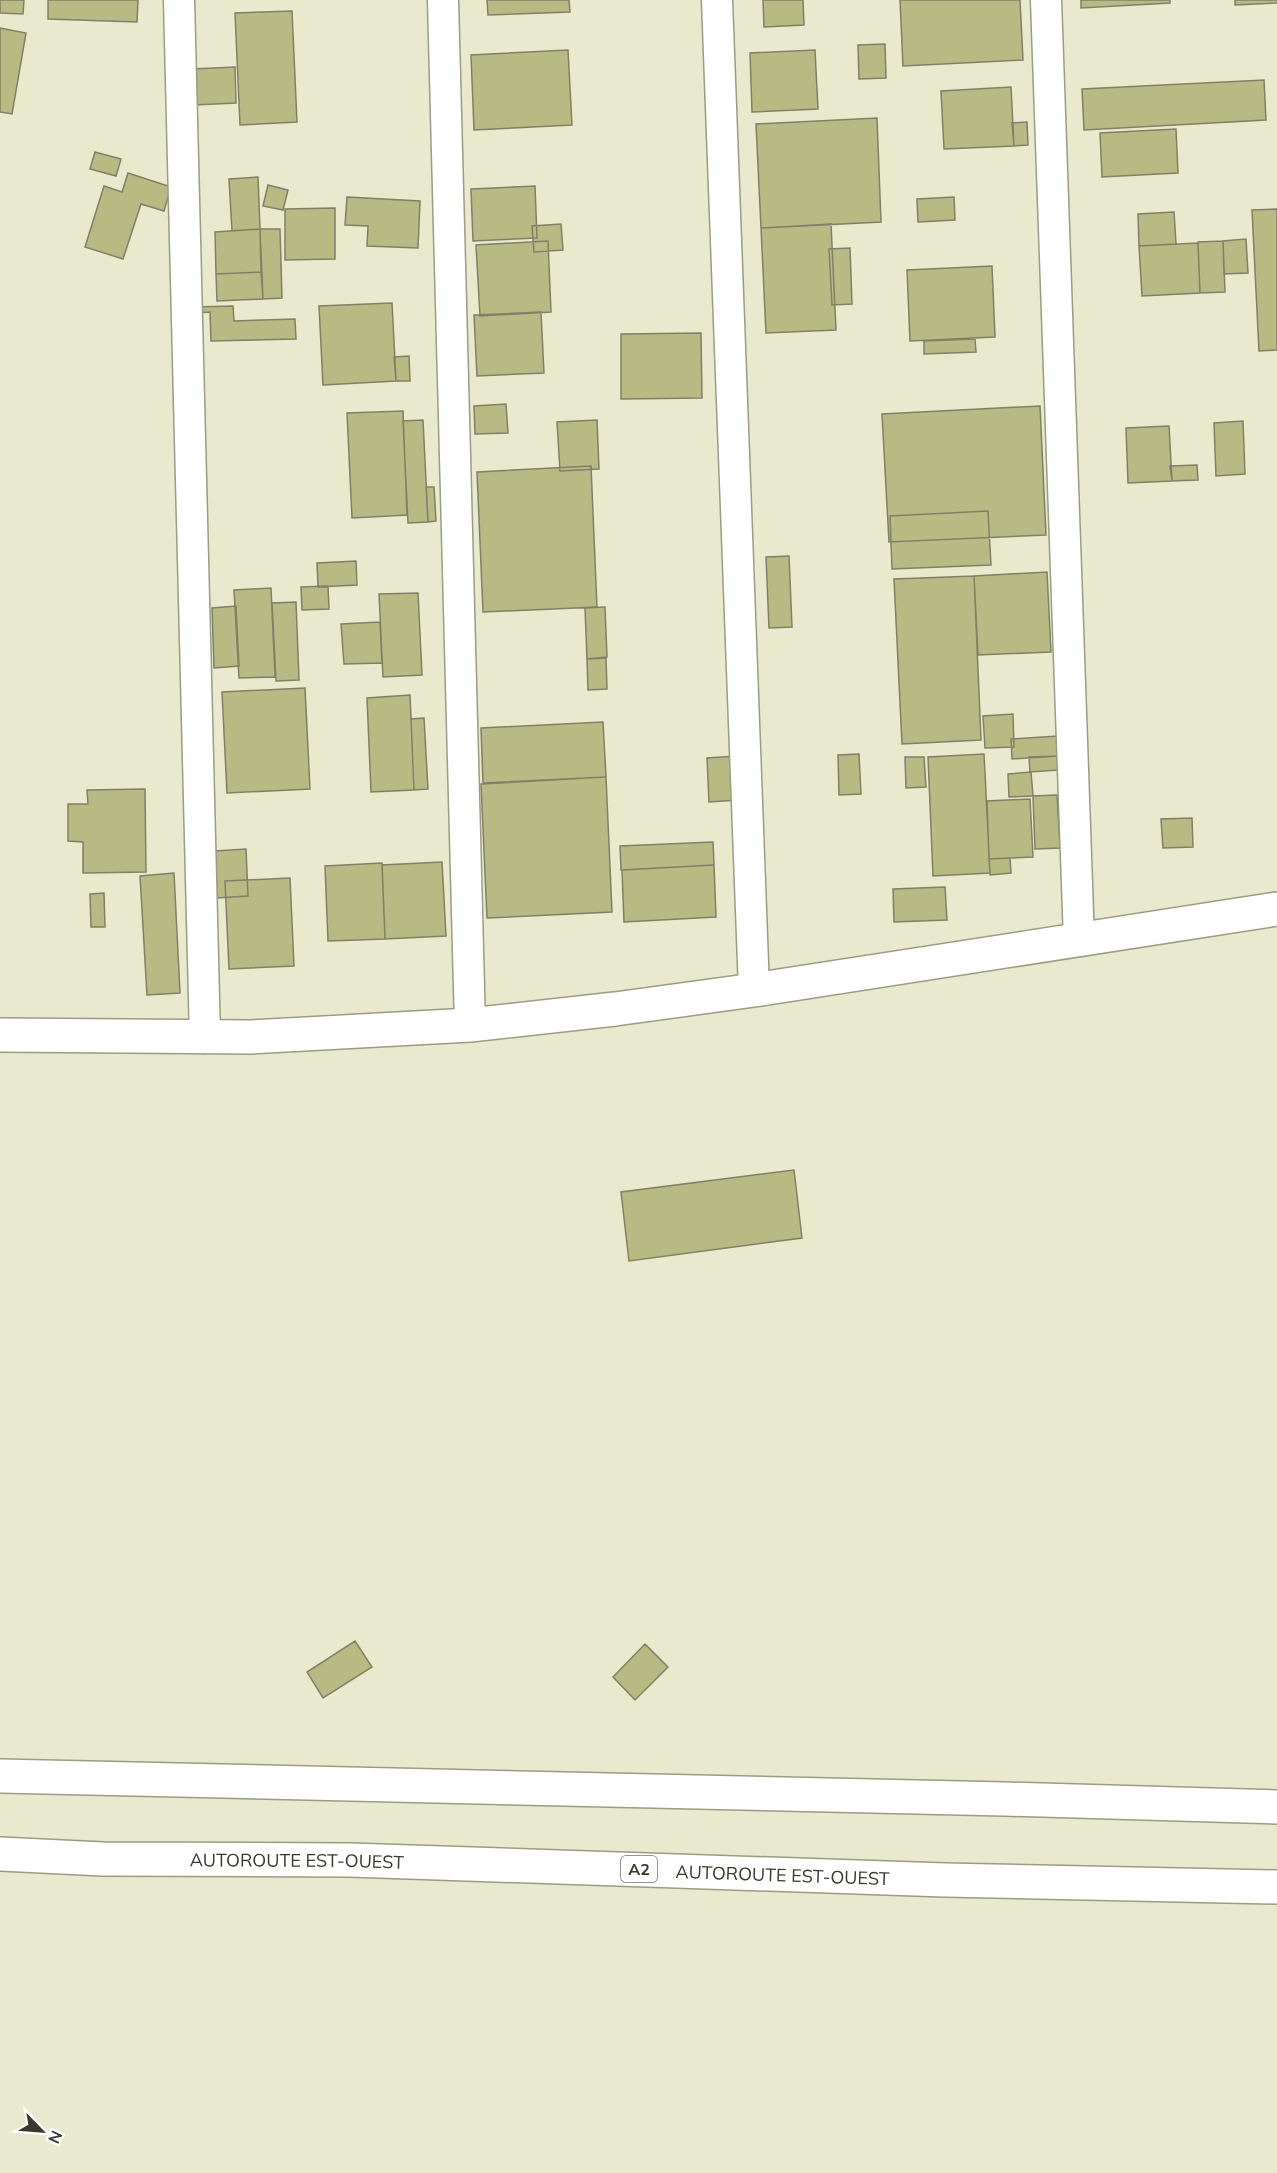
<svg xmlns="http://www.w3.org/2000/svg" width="1277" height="2173" viewBox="0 0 1277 2173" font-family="Mulish,sans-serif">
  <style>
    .building { fill: #b8ba83; stroke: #7f8067; stroke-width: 1.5 }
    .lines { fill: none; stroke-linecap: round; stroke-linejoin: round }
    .minor-casing { stroke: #9b9c82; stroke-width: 33 }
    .secondary-casing { stroke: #9b9c82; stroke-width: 36 }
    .motorway-casing { stroke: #9b9c82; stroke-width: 36 }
    .minor { stroke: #fff; stroke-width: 30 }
    .secondary { stroke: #fff; stroke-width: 33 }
    .motorway { stroke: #fff; stroke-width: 33 }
    .labels { text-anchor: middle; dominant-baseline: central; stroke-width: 5; stroke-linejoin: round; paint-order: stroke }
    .shield { fill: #fff; stroke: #74746d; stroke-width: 1.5 }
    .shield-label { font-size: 16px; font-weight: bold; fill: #39392e }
    .street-label { font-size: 18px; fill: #39392e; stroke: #fff }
  </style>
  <rect width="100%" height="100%" fill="#e8e9cd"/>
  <path class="building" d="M0,0H24L23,14L0,13Z
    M48,0H138L137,22L48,19Z
    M487,0H569L570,12L488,15Z
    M763,0H803L804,25L764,27Z
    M900,0H1020L1023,60L903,66Z
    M1081,0H1170V3L1081,8Z
    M1235,0H1277V3L1235,5Z
    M292,11L297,122L240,125L235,13Z
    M0,28L26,33L12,114L0,112Z
    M885,44L886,78L859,79L858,45Z
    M568,50L572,125L474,130L471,55Z
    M815,50L818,109L752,112L750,53Z
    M235,67L236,103L194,105L192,69Z
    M1264,80L1266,120L1084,130L1082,89Z
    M1011,87L1014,146L944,149L941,91Z
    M877,118L881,222L761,228L756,124Z
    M1027,122L1028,145L1014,146L1012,123Z
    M1176,129L1178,173L1102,177L1100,133Z
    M95,152L121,159L116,176L90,169Z
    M128,173L171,187L164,211L141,204L123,259L85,247L104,186L122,192Z
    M258,177L260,229L232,231L229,179Z
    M268,185L288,190L283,210L263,206Z
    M535,186L537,238L473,241L471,189Z
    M347,197L420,201L418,248L367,246L368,226L345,225Z
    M954,197L955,220L918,222L917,199Z
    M335,208V259L285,260V209Z
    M1277,209V350L1259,351L1252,210Z
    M1174,212L1176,244L1139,246L1138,214Z
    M561,224L563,250L534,252L532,226Z
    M831,224L836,330L766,333L761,228Z
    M260,229L261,272L216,274L215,232Z
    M260,229H280L282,298L263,299Z
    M1246,239L1248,273L1224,274L1223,241Z
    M548,241L551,312L480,316L476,245Z
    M1223,241L1225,292L1200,293L1198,242Z
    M1198,243L1200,293L1142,296L1139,246Z
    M850,248L852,304L832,305L829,249Z
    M992,266L995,337L910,341L907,270Z
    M261,272L263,299L217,301L216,274Z
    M392,303L396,381L323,385L319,306Z
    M233,306L234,321L295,319L296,339L211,341L210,312L195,313L194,307Z
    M541,312L544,373L477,376L474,315Z
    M701,333L702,398L621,399V334Z
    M975,339L976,352L924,354V341Z
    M409,356L410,381H396L394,357Z
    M506,404L508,433L475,434L474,406Z
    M1040,406L1046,535L889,542L882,414Z
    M403,411L407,515L352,518L347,413Z
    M423,420L428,522L408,523L403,421Z
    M597,420L599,469L560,471L557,422Z
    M1243,421L1245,474L1216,476L1214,423Z
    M1169,426L1172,481L1128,483L1126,428Z
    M1197,465L1198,480L1172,481L1170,466Z
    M591,466L597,607L483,612L477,472Z
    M426,487H434L436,521L428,522Z
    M988,511L991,565L892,569L890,516Z
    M789,556L792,627L769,628L766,557Z
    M356,561L357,585L318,587L317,563Z
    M1047,572L1051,652L978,655L974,576Z
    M974,576L981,740L902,744L894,579Z
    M328,586L329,609L302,610L301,587Z
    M271,588L275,677L239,678L234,590Z
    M418,593L422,675L383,677L379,594Z
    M296,602L299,680L276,681L272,603Z
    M236,606L239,666L214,668L212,608Z
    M605,607L607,657L587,659L585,608Z
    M380,622L382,663L344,664L341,624Z
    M606,658L607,689L588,690L587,659Z
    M305,688L310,789L227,793L222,692Z
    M410,695L414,790L371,792L367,698Z
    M1013,714L1014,747L985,748L983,716Z
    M424,718L428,789L414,790L411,719Z
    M603,722L606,777L483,783L481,728Z
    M1057,736L1058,756L1012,759L1011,739Z
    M859,754L861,794L839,795L838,755Z
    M984,754L990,873L933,876L928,757Z
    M736,756L738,800L709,802L707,758Z
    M1058,756V770L1030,772L1029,757Z
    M905,757H924L926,787L906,788Z
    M1031,772L1033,796L1009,797L1008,774Z
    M606,777L612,912L487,918L481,784Z
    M145,789L146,872L83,873V842L68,841V804H88L87,790Z
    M1057,795L1060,848L1035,849L1033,796Z
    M1030,799L1033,857L989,859L987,801Z
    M1192,818L1193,847L1163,848L1161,819Z
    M713,842L714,865L621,870L620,846Z
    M246,849L248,896L217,898L215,851Z
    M1010,858L1011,873L990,875L989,859Z
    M442,862L446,936L385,939L382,865Z
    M382,863L385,939L328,941L325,866Z
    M714,865L716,917L624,922L622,870Z
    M174,873L180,993L147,995L140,876Z
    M290,878L294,966L229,969L225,881Z
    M945,887L947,920L894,922L893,889Z
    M104,893L105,927H91L90,894Z
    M794,1170L802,1238L629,1261L621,1192Z
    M355,1641L372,1667L323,1698L307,1672Z
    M645,1644L668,1667L635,1700L613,1677Z"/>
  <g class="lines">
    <defs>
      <path id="minor" d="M179,0L205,1038
        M443,0L470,1025
        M717,0L754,990
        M1046,0L1079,941"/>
      <path id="secondary" d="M0,1035L251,1037L470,1025L615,1009L754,990L1277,909"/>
      <g id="motorway">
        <path d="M0,1776L1004,1799L1277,1807"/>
        <path id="s1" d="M0,1854L103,1859L350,1860L945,1880L1277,1887"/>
      </g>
    </defs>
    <use href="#minor" class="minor-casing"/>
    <use href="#secondary" class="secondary-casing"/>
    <use href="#motorway" class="motorway-casing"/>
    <use href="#minor" class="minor"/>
    <use href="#secondary" class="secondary"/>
    <use href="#motorway" class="motorway"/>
  </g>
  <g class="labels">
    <rect class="shield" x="621" y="1856" width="36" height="26" rx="4.5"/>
    <g class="shield-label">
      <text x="639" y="1869">A2</text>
    </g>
    <g class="street-label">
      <text stroke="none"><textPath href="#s1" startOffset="297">AUTOROUTE EST-OUEST</textPath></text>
      <text stroke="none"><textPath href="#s1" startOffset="783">AUTOROUTE EST-OUEST</textPath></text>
    </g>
  </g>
  <g transform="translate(42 2131) rotate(115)" stroke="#ffffff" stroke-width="4.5" paint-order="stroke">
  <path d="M0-4.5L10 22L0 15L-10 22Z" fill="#39392e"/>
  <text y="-9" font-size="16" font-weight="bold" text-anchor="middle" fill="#39392e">N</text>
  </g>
</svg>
